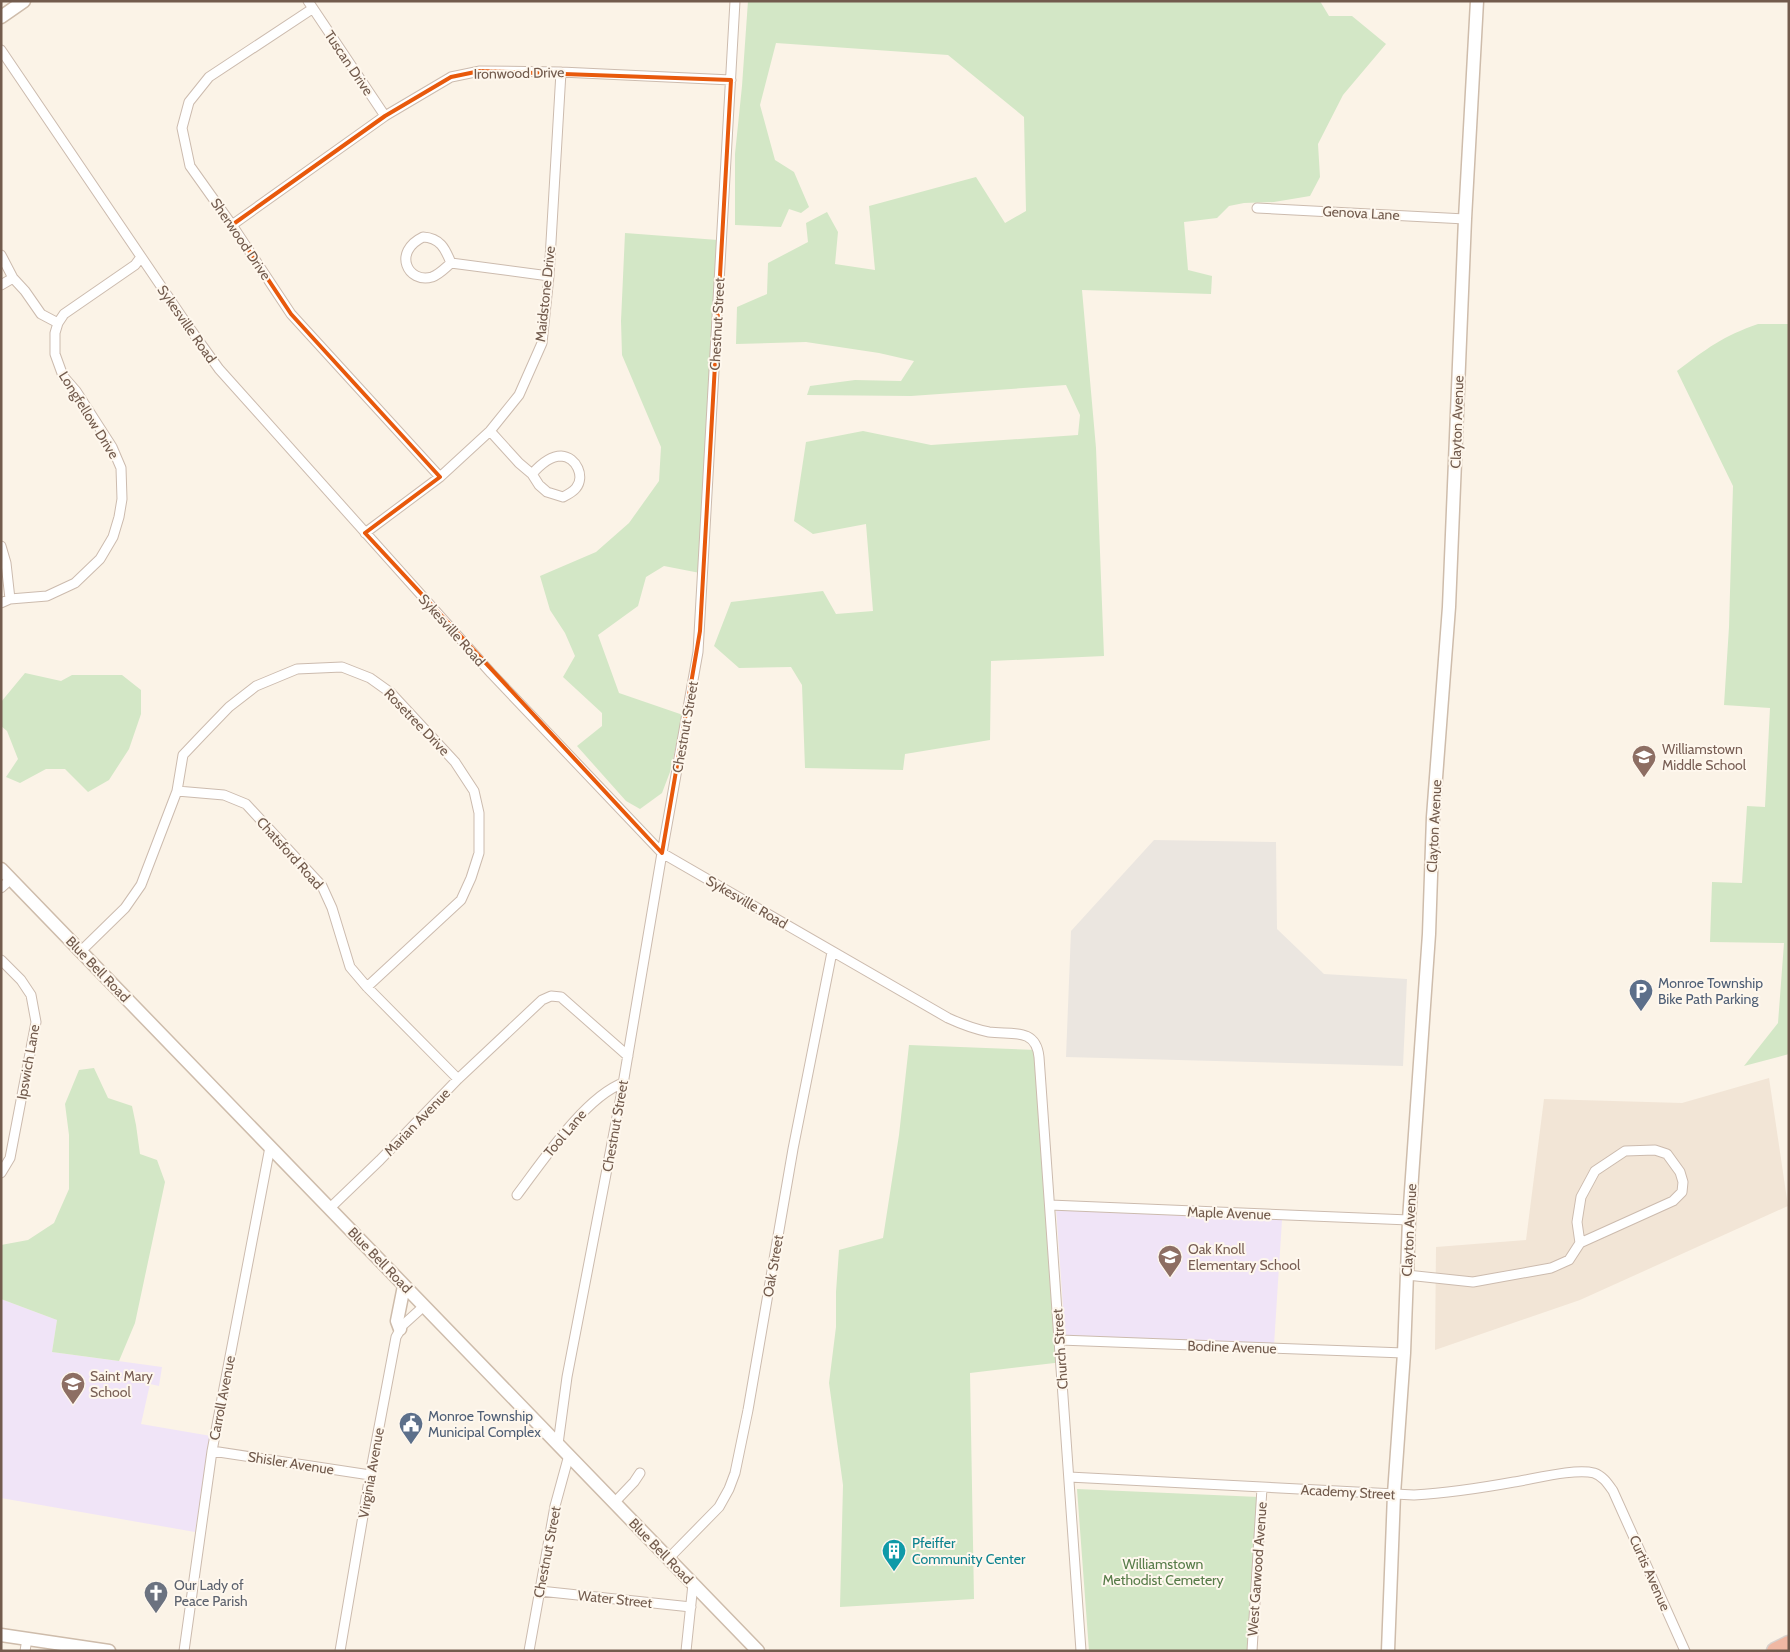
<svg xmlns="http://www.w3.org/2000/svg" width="1790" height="1652" viewBox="0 0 1790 1652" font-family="Cabin,sans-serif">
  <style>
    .residential { fill: #f2e5d6 }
    .industrial { fill: #ebe6e0 }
    .education { fill: #f0e4f7 }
    .green { fill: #d3e7c6 }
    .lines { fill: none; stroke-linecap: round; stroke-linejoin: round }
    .street-casing { stroke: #ccbbae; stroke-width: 11 }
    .secondary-casing { stroke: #cebcab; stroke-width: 15 }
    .highway-casing { stroke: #d8d1cd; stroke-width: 19 }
    .street { stroke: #fff; stroke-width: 9 }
    .secondary { stroke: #fff; stroke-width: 12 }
    .highway { stroke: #f0b8a3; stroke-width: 16 }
    .marked { fill: none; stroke: #e8590c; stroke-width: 4; stroke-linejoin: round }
    .labels { text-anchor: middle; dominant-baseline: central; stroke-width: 4; stroke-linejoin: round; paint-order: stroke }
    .street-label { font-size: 14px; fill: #725b4d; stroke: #fef7ed }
    .education-label { font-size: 14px; fill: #785e54; stroke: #fef7ed; text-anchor: start }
    .service-label { font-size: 14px; fill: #4e5e75; stroke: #fef7ed; text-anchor: start }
    .culture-label { font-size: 14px; fill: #0d838f; stroke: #fef7ed; text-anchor: start }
    .park-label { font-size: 14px; fill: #577c49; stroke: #fef7ed }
    .worship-label { font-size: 14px; fill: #5b616d; stroke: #fef7ed; text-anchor: start }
  </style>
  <rect width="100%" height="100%" fill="#fbf3e7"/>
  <path class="residential" d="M1769,1078L1788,1206L1580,1300L1435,1350L1436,1247L1526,1240L1544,1099L1682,1103Z"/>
  <path class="industrial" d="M1154,840L1276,842L1277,929L1324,974L1407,979L1403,1066L1066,1057L1071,931Z"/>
  <path class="education" d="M1056,1208L1282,1220L1274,1345L1065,1335Z
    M1,1299L57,1320L52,1352L162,1367L159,1386L150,1384L141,1424L211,1436L195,1532L1,1498Z"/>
  <path class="green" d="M748,1H1320L1329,16H1352L1386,44L1343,95L1318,144L1320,177L1310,196L1274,202L1244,203L1229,206L1217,218L1184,222L1188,270L1212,276L1211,294L1082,290L1096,448L1104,656L991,661L990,740L905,754L903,770L805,768L802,685L791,667L739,668L714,646L731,602L823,591L836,614L873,611L866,524L813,534L794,521L806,442L863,431L931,445L1078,435L1080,415L1066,385L911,396L807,395L810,386L855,380L901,381L914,361L879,353L806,342L736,344L737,307L767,294L768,263L808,242L806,223L827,212L838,232L835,264L875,270L869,206L976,177L1005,223L1026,211L1024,117L948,55L776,43L760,105L775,160L794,172L809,207L801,213L789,209L781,227L735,225V154L742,86Z
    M625,233L718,240C710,351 707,462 700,573L664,566L646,577L638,606L598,635L619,693L683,715L670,772L662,793L640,809L626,801L577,746L602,726V713L563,677L575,656L565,633L550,610L540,576L596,552L629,523L659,481L661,447L622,355L621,321Z
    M1758,324H1789V1054L1744,1066L1778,1023L1784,943L1710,942L1712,882L1742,883L1747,806L1765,807L1770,708L1724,705L1729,627L1733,486L1677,371C1706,349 1723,336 1758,324Z
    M25,673L61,681L72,675H122L141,690V714L129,749L109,780L88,792L65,769H46L20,783L6,777L18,759L7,731L1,726V702Z
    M909,1045L1037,1050L1063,1362L970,1373L974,1599L840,1607L843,1485L829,1383L836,1327V1292L839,1250L883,1238L899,1135Z
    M94,1068L108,1098L132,1106L136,1125L140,1154L157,1160L165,1182L135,1323L119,1361L52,1352L57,1320L1,1299V1245L28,1240L54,1223L69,1189V1135L65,1104L79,1070Z
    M1077,1489L1259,1497L1251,1651H1089Z"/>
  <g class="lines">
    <defs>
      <path id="street" d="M308,1L385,116
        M312,9L209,77L189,102L182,128L190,166L232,225L291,314L440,477
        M1,50L186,323L219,369L491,673L662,853L948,1018C961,1024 974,1029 989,1032C1011,1035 1036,1027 1039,1057L1081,1651
        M1257,208L1465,219
        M232,225L385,116L451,77L480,71L561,72L731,80
        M423,237C440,238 445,248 451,263C445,268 440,274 432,277C408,284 392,252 423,237Z
        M1,255L13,278L25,291L41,314L58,323
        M451,263L549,276
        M1,285L13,278
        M490,431L519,463L532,474L539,485L547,492L563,497C567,495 573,492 576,488C585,477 577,457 561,456C550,456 539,466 532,474
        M365,533L440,477L490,431L519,395L542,343L549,276L561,72
        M1,546L6,563L10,599
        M1,603L10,599L47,596L75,583L100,559L113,537L119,517L122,499L121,468L112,447L76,391L63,376L55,354V333L58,323L64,314L135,265L141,257
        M177,791L224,795L246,804L322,886L332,908L350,967L367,987L458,1079
        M1,888L11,879
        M81,951L125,908L141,885L177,791L183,755L202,735L229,707L256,686L297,669L342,667L370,678L391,693L455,762L474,791L479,813V853L471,878L461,900L367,987
        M1,960L21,980L31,995L36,1022L10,1158L1,1173
        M517,1195C542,1162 585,1097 623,1083
        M1050,1205L1409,1220
        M330,1208L380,1160L458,1079L542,1000L551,996L561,997L628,1056
        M1407,1275L1473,1282L1551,1268L1569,1260L1580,1243L1673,1201L1682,1192L1683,1182L1680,1172L1667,1154L1655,1150L1625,1151L1595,1171L1581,1197L1577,1222L1580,1243
        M1060,1340L1404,1353
        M558,1444L567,1377L621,1096L662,853L698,652L735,1
        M212,1451L370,1475
        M1069,1477L1414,1495C1448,1493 1481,1488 1514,1482C1534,1479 1575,1468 1594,1473C1603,1476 1608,1484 1613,1491L1685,1651
        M614,1503L634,1482L640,1473
        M668,1559L719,1507L729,1489L735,1473L748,1410L793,1149L832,952
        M540,1591L691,1607
        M25,1651L27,1639
        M184,1651L212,1451L270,1147
        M340,1651L370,1475L396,1337L403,1325L424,1306
        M529,1651L555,1506L569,1455
        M686,1651L693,1584
        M1252,1651L1262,1488"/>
      <path id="secondary" d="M1,17L24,1
        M1,869L758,1651
        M400,1329L397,1321L404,1286
        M1,1635L109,1651
        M1388,1651L1394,1494L1404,1353L1409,1220L1429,934L1433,817L1449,607L1465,219L1477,1"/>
      <path id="highway" d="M1775,1651L1789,1644"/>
    </defs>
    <use href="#street" class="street-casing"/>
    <use href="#secondary" class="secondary-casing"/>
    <use href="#highway" class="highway-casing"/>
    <use href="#street" class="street"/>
    <use href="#secondary" class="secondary"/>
    <use href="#highway" class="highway"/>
  </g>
  <path class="marked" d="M480,71L731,80L700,631L662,853L365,533L440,477L291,314L232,225L385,116L451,77Z"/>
  <defs>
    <symbol id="school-pin" viewBox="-11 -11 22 30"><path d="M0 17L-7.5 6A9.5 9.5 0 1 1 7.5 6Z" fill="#8d6e63" stroke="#fef7ed"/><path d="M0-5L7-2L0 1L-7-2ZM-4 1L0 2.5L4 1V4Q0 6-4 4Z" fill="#fff"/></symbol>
    <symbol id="parking-pin" viewBox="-11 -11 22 30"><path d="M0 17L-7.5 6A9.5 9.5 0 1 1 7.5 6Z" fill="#5c6f8a" stroke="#fef7ed"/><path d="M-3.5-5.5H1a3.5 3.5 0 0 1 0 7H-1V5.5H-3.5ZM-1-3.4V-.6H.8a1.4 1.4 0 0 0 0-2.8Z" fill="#fff"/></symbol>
    <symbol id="civic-pin" viewBox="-11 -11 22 30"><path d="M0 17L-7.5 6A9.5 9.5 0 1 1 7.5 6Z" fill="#5c6f8a" stroke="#fef7ed"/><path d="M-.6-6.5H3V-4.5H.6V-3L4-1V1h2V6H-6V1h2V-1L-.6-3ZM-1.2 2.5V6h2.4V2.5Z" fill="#fff"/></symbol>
    <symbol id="building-pin" viewBox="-11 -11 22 30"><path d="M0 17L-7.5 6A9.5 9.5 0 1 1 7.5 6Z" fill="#0f9aa8" stroke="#fef7ed"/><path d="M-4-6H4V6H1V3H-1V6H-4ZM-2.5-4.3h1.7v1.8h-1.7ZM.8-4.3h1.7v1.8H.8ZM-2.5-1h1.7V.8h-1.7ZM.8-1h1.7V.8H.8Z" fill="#fff"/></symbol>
    <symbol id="church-pin" viewBox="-11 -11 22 30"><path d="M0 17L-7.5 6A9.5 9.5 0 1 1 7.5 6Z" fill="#6b7280" stroke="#fef7ed"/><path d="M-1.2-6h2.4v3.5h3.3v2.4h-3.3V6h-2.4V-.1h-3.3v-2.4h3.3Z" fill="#fff"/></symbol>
  </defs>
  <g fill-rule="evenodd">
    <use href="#school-pin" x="1630" y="743" width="28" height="38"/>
    <use href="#parking-pin" x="1627" y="977" width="28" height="38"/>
    <use href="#school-pin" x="1156" y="1243" width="28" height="38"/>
    <use href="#school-pin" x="59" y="1370" width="28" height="38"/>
    <use href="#civic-pin" x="397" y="1410" width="28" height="38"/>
    <use href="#building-pin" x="880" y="1537" width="28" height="38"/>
    <use href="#church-pin" x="142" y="1579" width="28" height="38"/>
  </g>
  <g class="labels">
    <g class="street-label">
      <text transform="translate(349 63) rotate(56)">Tuscan Drive</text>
      <text transform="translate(519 73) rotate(-1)">Ironwood Drive</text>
      <text transform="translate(1361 213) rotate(3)">Genova Lane</text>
      <text transform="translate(241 239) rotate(56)">Sherwood Drive</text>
      <text transform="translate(545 294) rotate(-84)">Maidstone Drive</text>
      <text transform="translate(187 324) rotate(55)">Sykesville Road</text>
      <text transform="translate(717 324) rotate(-87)">Chestnut Street</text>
      <text transform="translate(89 415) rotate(58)">Longfellow Drive</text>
      <text transform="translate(1457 422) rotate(-88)">Clayton Avenue</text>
      <text transform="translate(452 630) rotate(48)">Sykesville Road</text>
      <text transform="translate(417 722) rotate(46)">Rosetree Drive</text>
      <text transform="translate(685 727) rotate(-80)">Chestnut Street</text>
      <text transform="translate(1434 826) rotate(-87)">Clayton Avenue</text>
      <text transform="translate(290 853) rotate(48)">Chatsford Road</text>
      <text transform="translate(747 902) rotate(30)">Sykesville Road</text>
      <text transform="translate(98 969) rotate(46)">Blue Bell Road</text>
      <text transform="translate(28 1062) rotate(-80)">Ipswich Lane</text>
      <text transform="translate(417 1122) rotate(-46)">Marian Avenue</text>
      <text transform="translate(615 1126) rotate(-80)">Chestnut Street</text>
      <text transform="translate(565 1133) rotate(-50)">Tool Lane</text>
      <text transform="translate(1229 1213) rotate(2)">Maple Avenue</text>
      <text transform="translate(1409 1230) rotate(-87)">Clayton Avenue</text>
      <text transform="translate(380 1260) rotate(46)">Blue Bell Road</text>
      <text transform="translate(773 1266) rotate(-80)">Oak Street</text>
      <text transform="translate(1232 1347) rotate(2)">Bodine Avenue</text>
      <text transform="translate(1060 1349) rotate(-94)">Church Street</text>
      <text transform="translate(222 1398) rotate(-79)">Carroll Avenue</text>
      <text transform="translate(291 1463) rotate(9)">Shisler Avenue</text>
      <text transform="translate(371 1473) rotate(-80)">Virginia Avenue</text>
      <text transform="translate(1348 1492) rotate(3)">Academy Street</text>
      <text transform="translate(661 1551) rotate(46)">Blue Bell Road</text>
      <text transform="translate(547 1552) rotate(-79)">Chestnut Street</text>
      <text transform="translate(1257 1569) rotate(-86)">West Garwood Avenue</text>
      <text transform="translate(1650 1573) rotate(66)">Curtis Avenue</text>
      <text transform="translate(615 1599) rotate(6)">Water Street</text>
    </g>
    <g class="education-label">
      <text x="1662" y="749">Williamstown<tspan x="1662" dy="16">Middle School</tspan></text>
      <text x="1188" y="1249">Oak Knoll<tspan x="1188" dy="16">Elementary School</tspan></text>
      <text x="90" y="1376">Saint Mary<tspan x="90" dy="16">School</tspan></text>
    </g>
    <g class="service-label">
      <text x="1658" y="983">Monroe Township<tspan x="1658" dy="16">Bike Path Parking</tspan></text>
      <text x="428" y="1416">Monroe Township<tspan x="428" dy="16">Municipal Complex</tspan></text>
    </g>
    <g class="culture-label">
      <text x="912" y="1543">Pfeiffer<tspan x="912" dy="16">Community Center</tspan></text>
    </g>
    <g class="park-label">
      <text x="1163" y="1564">Williamstown<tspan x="1163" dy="16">Methodist Cemetery</tspan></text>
    </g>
    <g class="worship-label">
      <text x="174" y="1585">Our Lady of<tspan x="174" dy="16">Peace Parish</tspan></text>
    </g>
  </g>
  <rect width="1790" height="1652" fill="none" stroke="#725b4d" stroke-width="5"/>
</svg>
